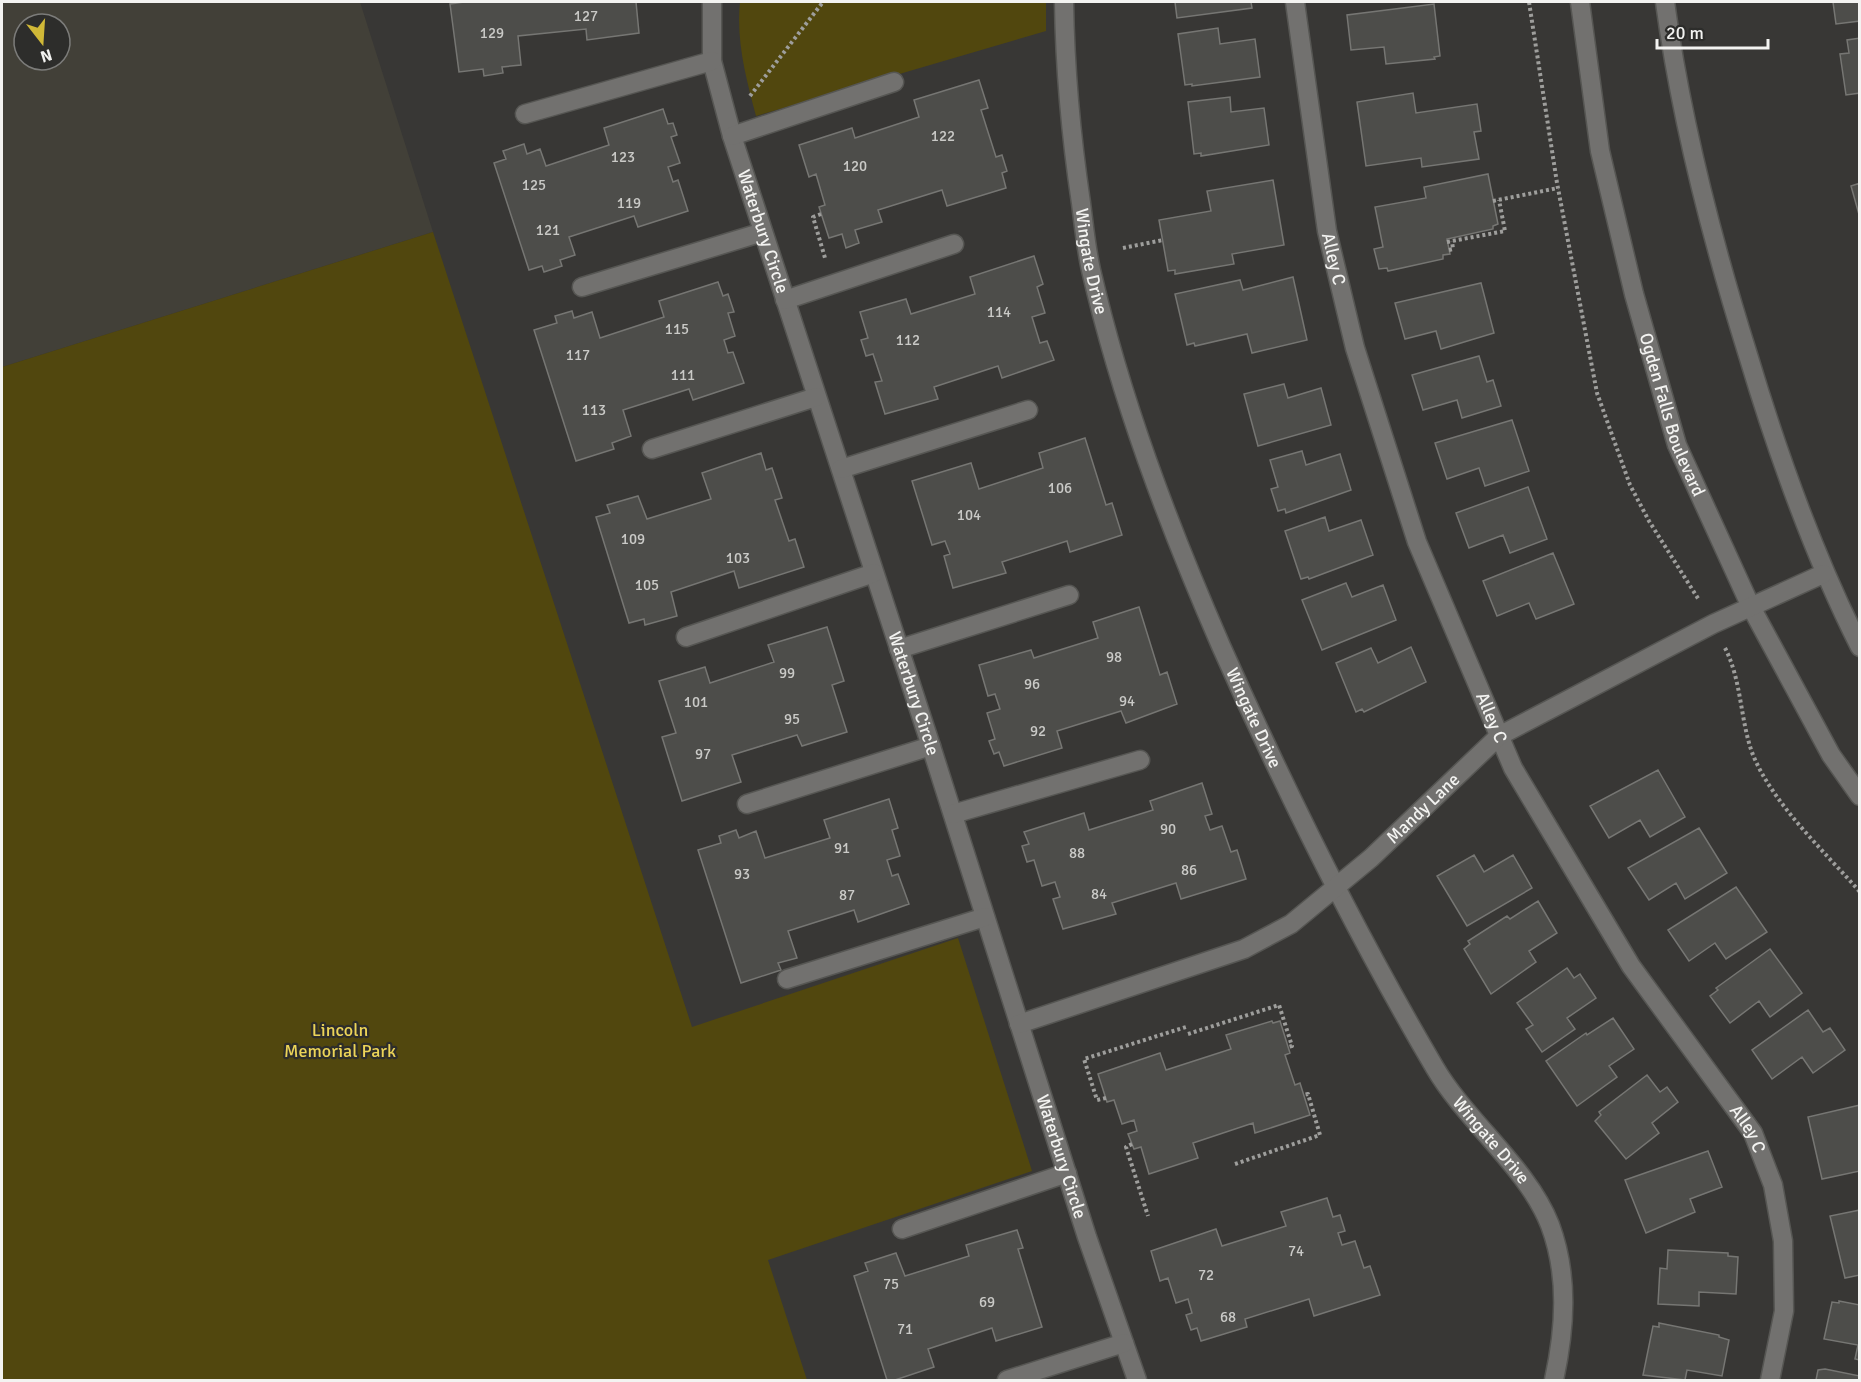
<svg xmlns="http://www.w3.org/2000/svg" width="1861" height="1382" viewBox="0 0 1861 1382" font-family="Signika,sans-serif">
  <style>
    .built { fill: #424038; fill-rule: evenodd }
    .green { fill: #51470e }
    .building { fill: #4d4d4a; stroke: #767673; stroke-width: 1.5 }
    .lines { fill: none; stroke-linecap: round; stroke-linejoin: round }
    .minor-casing { stroke: #565653; stroke-width: 21 }
    .path { stroke: #9e9e9c; stroke-width: 4; stroke-dasharray: 3 3; stroke-linecap: butt }
    .minor { stroke: #72716f; stroke-width: 18 }
    .labels { text-anchor: middle; dominant-baseline: central; stroke-width: 4.5; stroke-linejoin: round; paint-order: stroke }
    .number-label { font-size: 15px; fill: #cacac7 }
    .street-label { font-size: 18px; fill: #f3f3f1; stroke: #2d2d2b }
    .park-label { font-size: 18px; fill: #ecd458; stroke: #2d2d2b }
  </style>
  <rect width="100%" height="100%" fill="#383735"/>
  <path class="built" d="M2,2H360L433,232L2,367ZM24,24H60V60H24Z"/>
  <path class="green" d="M740,2H1046V31L756,116C746,78 736,41 740,2Z
    M433,232L692,1027L958,938L1032,1171L768,1260L807,1380H2V367Z"/>
  <path class="building" d="M464,2H636L639,33L587,40L586,29L518,36L521,65L502,67L503,73L484,76L483,69L459,72L450,4Z
    M1175,2H1251L1252,8L1177,18Z
    M1833,2H1860V21L1836,24Z
    M1434,4L1440,56L1434,57L1435,59L1386,64L1384,47L1351,50L1347,15Z
    M1218,28L1220,44L1255,39L1260,77L1192,86V84L1185,85L1178,34Z
    M1860,38V93L1846,95L1840,54L1849,53L1847,40Z
    M979,80L988,108L981,110L996,157L1002,155L1007,171L1002,173L1006,188L947,206L942,190L878,210L882,222L855,230L859,243L846,248L842,234L829,238L819,207L825,205L816,174L809,177L799,145L852,128L855,138L919,117L914,100Z
    M1413,93L1416,113L1477,104L1481,131L1474,132L1479,159L1422,167L1421,158L1366,166L1357,102Z
    M1230,97L1231,112L1264,108L1269,145L1201,156V153L1194,154L1188,102Z
    M663,109L668,124L673,123L677,135L671,137L680,163L668,167L673,182L678,180L688,211L638,227L634,216L569,237L575,255L560,260L562,266L544,272L542,266L529,270L494,163L506,159L503,151L524,144L527,154L540,149L546,166L609,145L604,128Z
    M1488,174L1498,224L1493,226V229L1447,239L1450,254L1443,255V259L1388,271L1387,268L1379,269L1374,249L1383,247L1375,207L1426,198L1424,187Z
    M1273,180L1284,245L1232,254L1234,264L1175,274V270L1168,271L1159,220L1211,211L1207,191Z
    M1860,183V218L1851,186Z
    M1034,256L1043,284L1037,287L1045,313L1032,317L1040,343L1047,341L1054,360L1002,378L998,366L934,387L938,399L885,414L875,382L882,381L873,354L866,356L861,340L868,338L860,312L906,299L911,314L975,294L970,277Z
    M1293,277L1307,340L1252,353L1247,334L1195,346L1194,343L1187,345L1175,294L1240,280L1243,290Z
    M718,282L723,296L728,294L734,312L728,313L735,336L724,340L728,353L733,352L744,383L693,400L689,389L623,410L631,436L612,443L614,449L576,461L534,330L557,323L555,316L572,311L574,318L592,312L600,338L664,317L659,301Z
    M1481,283L1494,333L1441,349L1436,331L1405,339L1395,303Z
    M1479,356L1487,382L1493,380L1501,406L1462,418L1457,400L1423,410L1412,375Z
    M1284,384L1288,398L1321,388L1331,425L1258,446L1244,394Z
    M1512,420L1529,471L1485,486L1479,468L1447,479L1435,443Z
    M1085,438L1106,505L1112,503L1122,535L1070,552L1067,541L1002,562L1006,573L953,588L944,556L950,554L945,541L932,545L912,481L971,463L979,489L1043,468L1039,453Z
    M1302,451L1306,465L1340,454L1351,490L1286,513L1285,509L1278,511L1271,489L1278,487L1270,460Z
    M761,453L766,470L772,468L782,498L775,500L789,541L795,539L804,567L739,588L734,571L671,592L677,616L645,625L644,619L629,623L596,517L610,513L607,505L638,496L647,519L711,499L702,473Z
    M1528,487L1547,539L1510,553L1503,535L1469,548L1456,513Z
    M1325,517L1329,531L1361,520L1373,555L1309,579L1308,577L1301,579L1285,531Z
    M1553,553L1574,604L1536,619L1529,603L1497,616L1483,581Z
    M1346,583L1352,597L1383,585L1396,620L1322,650L1302,600Z
    M1139,607L1160,675L1167,672L1177,704L1126,723L1121,711L1057,731L1062,748L1004,766L999,752L994,754L989,741L995,739L987,713L1000,709L995,694L988,696L979,665L1031,650L1034,658L1098,638L1093,622Z
    M827,627L844,681L832,685L847,732L802,746L797,735L732,755L741,782L682,801L662,737L676,733L659,681L705,667L710,683L774,662L768,645Z
    M1411,647L1426,682L1364,712L1362,709L1356,712L1336,663L1371,648L1378,663Z
    M1658,770L1685,817L1650,837L1640,820L1609,838L1590,806Z
    M1202,783L1212,814L1205,816L1210,830L1222,826L1231,852L1237,850L1246,879L1181,899L1176,883L1112,903L1116,914L1063,929L1053,899L1060,897L1055,882L1042,886L1034,860L1027,862L1022,846L1029,844L1024,832L1084,813L1089,830L1153,810L1150,801Z
    M889,799L898,828L892,830L900,856L887,860L892,876L898,874L909,904L858,922L854,910L788,931L797,958L778,963L781,970L741,983L698,850L721,843L719,836L736,830L739,838L756,831L765,858L830,838L824,820Z
    M1699,828L1727,873L1685,899L1676,883L1649,900L1628,868Z
    M1474,855L1484,872L1513,855L1532,888L1467,926L1437,876Z
    M1736,887L1767,932L1726,959L1715,943L1689,961L1668,930Z
    M1538,901L1557,933L1529,951L1536,962L1491,994L1464,949L1470,944L1468,941L1507,916L1510,919Z
    M1770,949L1802,993L1770,1017L1759,1001L1730,1023L1710,996L1718,990L1716,988Z
    M1567,968L1574,978L1580,974L1596,998L1567,1018L1575,1029L1542,1052L1526,1029L1533,1025L1517,1003Z
    M1808,1010L1823,1032L1830,1028L1845,1050L1813,1073L1802,1057L1772,1079L1752,1050Z
    M1613,1018L1634,1049L1609,1066L1617,1077L1577,1106L1546,1061L1586,1033L1587,1035Z
    M1272,1021L1273,1023L1280,1021L1290,1053L1285,1055L1295,1085L1300,1083L1310,1115L1255,1133L1253,1123L1193,1143L1198,1158L1149,1174L1141,1147L1134,1149L1128,1134L1137,1131L1134,1120L1122,1124L1114,1100L1107,1102L1098,1074L1160,1053L1166,1070L1231,1049L1226,1035Z
    M1647,1075L1660,1092L1667,1087L1678,1102L1652,1123L1659,1133L1626,1159L1595,1121L1601,1115L1599,1112Z
    M1860,1105V1171L1822,1179L1808,1117Z
    M1708,1151L1722,1187L1690,1199L1695,1212L1646,1233L1625,1180Z
    M1327,1198L1333,1217L1340,1215L1345,1231L1338,1233L1342,1245L1355,1241L1364,1268L1370,1266L1380,1295L1314,1316L1309,1299L1245,1319L1247,1327L1201,1341L1197,1328L1191,1330L1186,1315L1192,1313L1188,1299L1176,1303L1168,1278L1160,1281L1151,1251L1216,1229L1222,1246L1286,1226L1281,1212Z
    M1860,1210V1275L1845,1278L1830,1216Z
    M1017,1230L1023,1248L1018,1249L1042,1327L996,1341L992,1328L928,1349L934,1367L895,1380H887L854,1276L868,1271L865,1263L896,1253L905,1276L969,1256L966,1245Z
    M1668,1250L1728,1253V1256L1738,1257L1736,1294L1699,1292V1306L1658,1304L1660,1268L1667,1269Z
    M1839,1301L1860,1305V1360L1855,1359L1858,1345L1824,1339L1832,1302L1839,1303Z
    M1659,1323L1719,1335V1337L1729,1340L1722,1376L1687,1370L1685,1380L1643,1375L1653,1326L1659,1327Z
    M1825,1369L1860,1376V1380H1816L1818,1370Z"/>
  <g class="lines">
    <defs>
      <g id="minor">
        <path id="s1" d="M712,2V61L732,136L931,746L1087,1237L1137,1380"/>
        <path id="s2" d="M1064,2C1065,70 1071,136 1081,203C1084,226 1086,248 1091,270C1121,400 1168,524 1221,646C1285,790 1355,932 1435,1068C1466,1121 1528,1168 1550,1225C1569,1276 1565,1329 1554,1380"/>
        <path id="s3" d="M1295,2L1327,231L1355,348L1417,542L1513,768L1631,966L1753,1133L1773,1185L1783,1241L1784,1311L1770,1380"/>
        <path id="s4" d="M1580,2L1600,151L1634,294L1677,445L1751,607L1831,755L1860,796"/>
        <path d="M1665,2C1681,121 1712,240 1748,355C1778,455 1813,554 1860,647"/>
        <path d="M525,114L712,61"/>
        <path d="M732,136L894,82"/>
        <path d="M582,287L763,232"/>
        <path d="M785,300L954,244"/>
        <path d="M652,449L816,397"/>
        <path d="M841,469L1028,410"/>
        <path d="M686,637L874,573"/>
        <path d="M899,649L1069,595"/>
        <path d="M747,804L931,746"/>
        <path d="M953,814L1140,760"/>
        <path d="M787,979L985,917"/>
        <path id="s5" d="M1019,1024L1244,949L1291,924L1371,858L1499,736L1713,624L1823,574"/>
        <path d="M902,1229L1067,1173"/>
        <path d="M1007,1380L1124,1343"/>
      </g>
    </defs>
    <use href="#minor" class="minor-casing"/>
    <path class="path" d="M1529,2L1557,183L1597,393L1630,485L1649,521L1699,600
      M750,96L823,2
      M1493,201L1558,188
      M821,214L813,217L825,258
      M1447,242L1505,231L1499,200
      M1123,248L1163,240
      M1449,250L1453,249L1452,241
      M1725,648C1742,681 1740,721 1753,755C1773,804 1825,852 1860,892
      M1188,1034L1279,1005L1292,1046L1288,1047
      M1106,1098L1097,1100L1084,1059L1186,1027
      M1132,1144L1126,1147L1148,1216
      M1235,1164L1320,1135L1308,1094L1303,1095"/>
    <use href="#minor" class="minor"/>
  </g>
  <g class="labels">
    <g class="number-label">
      <text x="586" y="16">127</text>
      <text x="492" y="33">129</text>
      <text x="943" y="136">122</text>
      <text x="623" y="157">123</text>
      <text x="855" y="166">120</text>
      <text x="534" y="185">125</text>
      <text x="629" y="203">119</text>
      <text x="548" y="230">121</text>
      <text x="999" y="312">114</text>
      <text x="677" y="329">115</text>
      <text x="908" y="340">112</text>
      <text x="578" y="355">117</text>
      <text x="683" y="375">111</text>
      <text x="594" y="410">113</text>
      <text x="1060" y="488">106</text>
      <text x="969" y="515">104</text>
      <text x="633" y="539">109</text>
      <text x="738" y="558">103</text>
      <text x="647" y="585">105</text>
      <text x="1114" y="657">98</text>
      <text x="787" y="673">99</text>
      <text x="1032" y="684">96</text>
      <text x="1127" y="701">94</text>
      <text x="696" y="702">101</text>
      <text x="792" y="719">95</text>
      <text x="1038" y="731">92</text>
      <text x="703" y="754">97</text>
      <text x="1168" y="829">90</text>
      <text x="842" y="848">91</text>
      <text x="1077" y="853">88</text>
      <text x="1189" y="870">86</text>
      <text x="742" y="874">93</text>
      <text x="1099" y="894">84</text>
      <text x="847" y="895">87</text>
      <text x="1296" y="1251">74</text>
      <text x="1206" y="1275">72</text>
      <text x="891" y="1284">75</text>
      <text x="987" y="1302">69</text>
      <text x="1228" y="1317">68</text>
      <text x="905" y="1329">71</text>
    </g>
    <g class="street-label">
      <text stroke="none"><textPath href="#s1" startOffset="237">Waterbury Circle</textPath></text>
      <text stroke="none"><textPath href="#s3" startOffset="260">Alley C</textPath></text>
      <text stroke="none"><textPath href="#s2" startOffset="261">Wingate Drive</textPath></text>
      <text stroke="none"><textPath href="#s4" startOffset="424">Ogden Falls Boulevard</textPath></text>
      <text stroke="none"><textPath href="#s1" startOffset="723">Waterbury Circle</textPath></text>
      <text stroke="none"><textPath href="#s2" startOffset="747">Wingate Drive</textPath></text>
      <text stroke="none"><textPath href="#s3" startOffset="746">Alley C</textPath></text>
      <text stroke="none"><textPath href="#s5" startOffset="466">Mandy Lane</textPath></text>
      <text stroke="none"><textPath href="#s3" startOffset="1232">Alley C</textPath></text>
      <text stroke="none"><textPath href="#s2" startOffset="1233">Wingate Drive</textPath></text>
      <text stroke="none"><textPath href="#s1" startOffset="1209">Waterbury Circle</textPath></text>
    </g>
    <g class="park-label">
      <text x="340" y="1030">Lincoln<tspan x="340" dy="21">Memorial Park</tspan></text>
    </g>
  </g>
  <rect width="1861" height="1382" fill="none" stroke="#f3f3f1" stroke-width="6"/>
  <g transform="translate(42 42) rotate(163)"><circle r="28" fill="#2d2d2b" stroke="#7c7c7a" stroke-width="1.5"/>
  <path d="M0-4.5L10 22L0 15L-10 22Z" fill="#d0b837"/>
  <text y="-9" font-size="16" font-weight="bold" text-anchor="middle" fill="#f3f3f1">N</text>
  </g>
  <path d="M1657 39v9h111v-9" fill="none" stroke="#f3f3f1" stroke-width="3"/>
  <text x="1666" y="39" font-size="18" fill="#f3f3f1" stroke="#2d2d2b" stroke-width="4.5" paint-order="stroke">20 m</text>
</svg>
